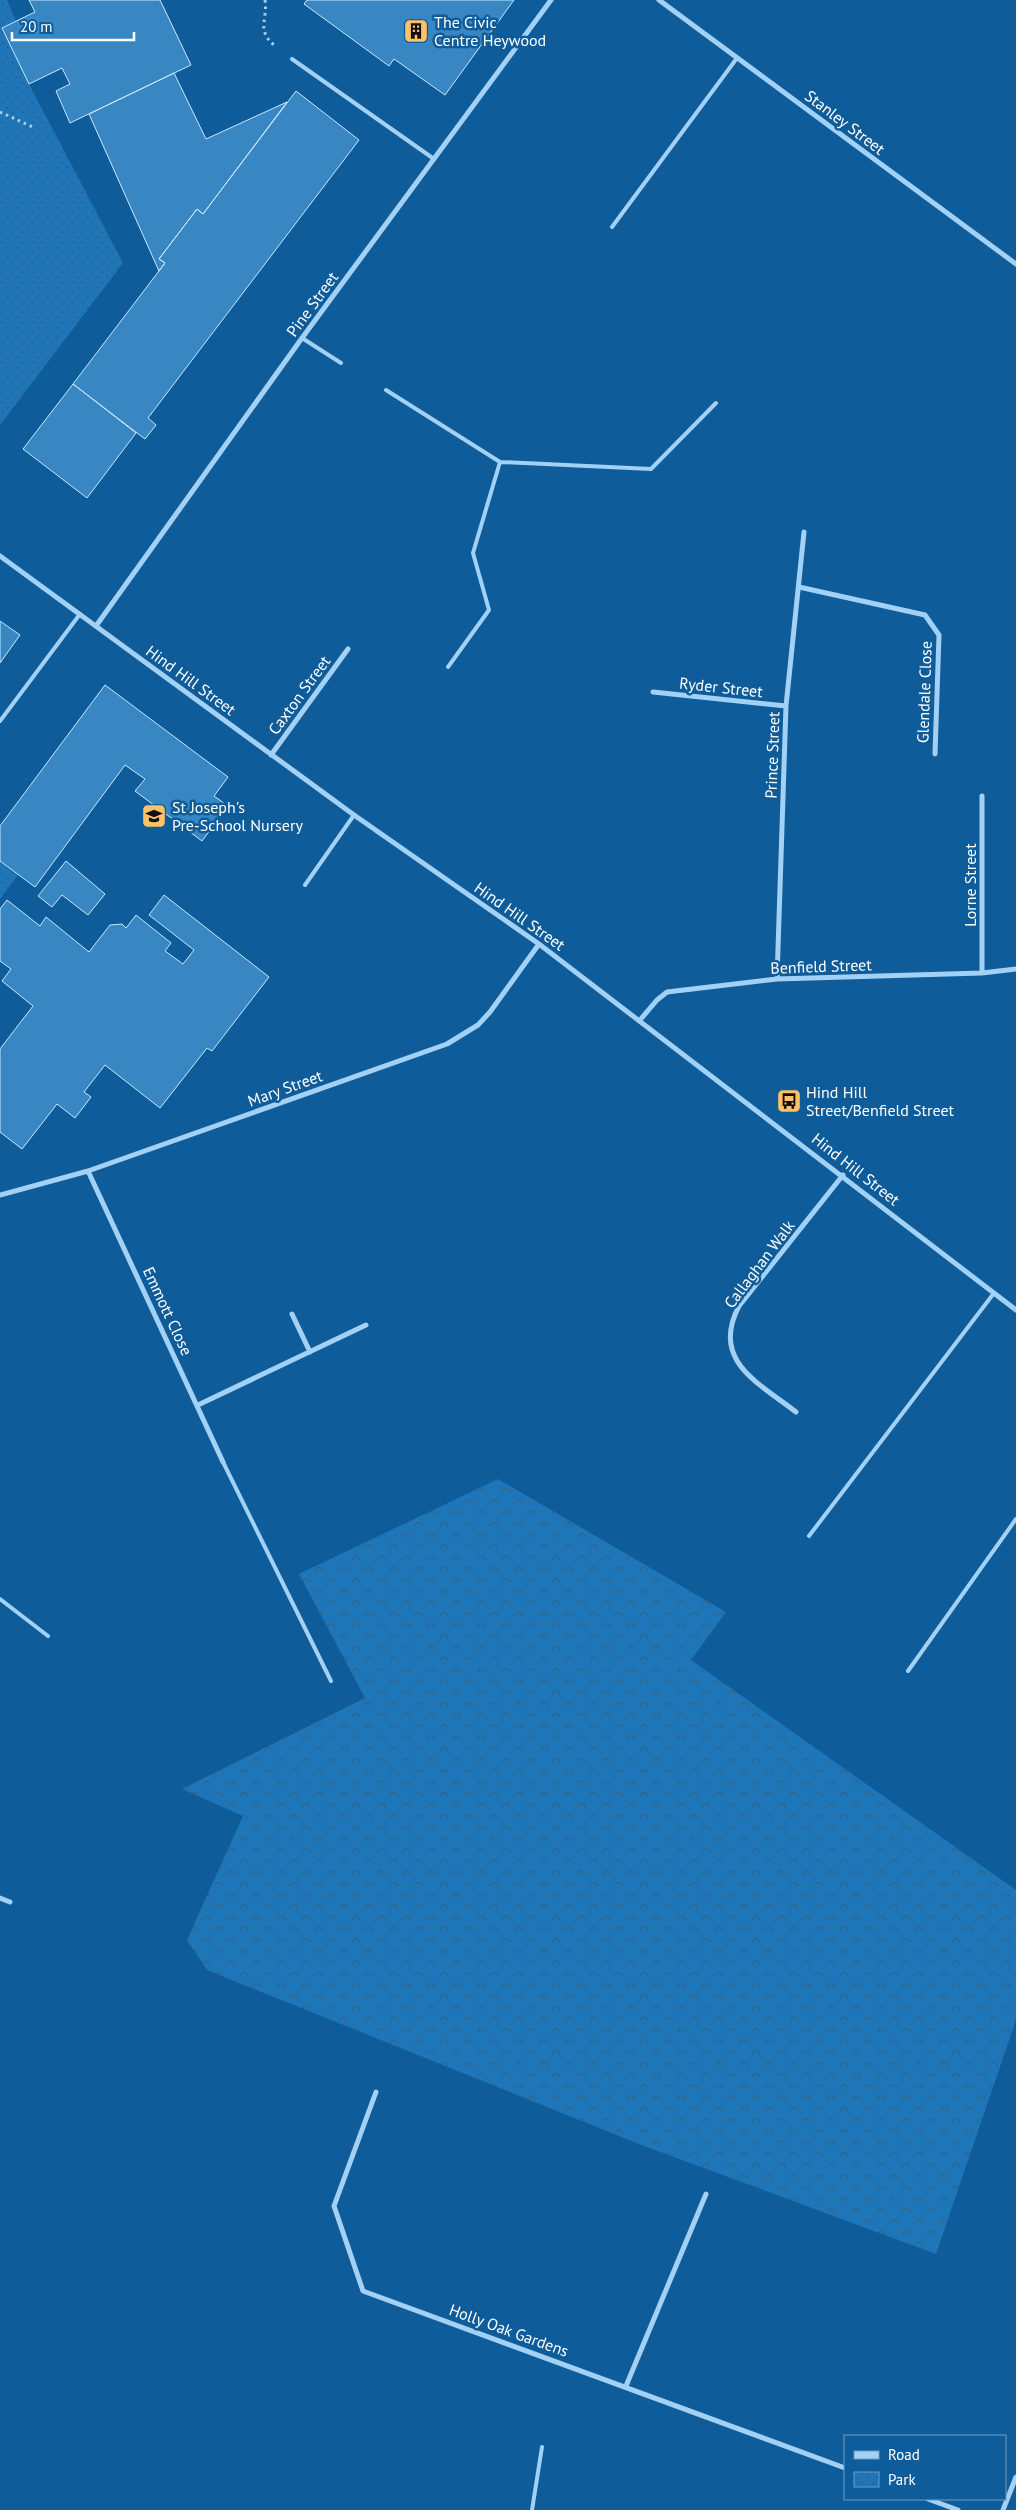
<svg xmlns="http://www.w3.org/2000/svg" width="1016" height="2510" viewBox="0 0 1016 2510" font-family="'PT Sans',sans-serif">
  <style>
    .forest { fill: url(#forest-crowns) }
    .park { fill: url(#park-dots) }
    .building { fill: #3886c2; stroke: #cae8fe }
    .lines { fill: none; stroke-linecap: round; stroke-linejoin: round }
    .path { stroke: #a2d1f5; stroke-width: 3; stroke-dasharray: 2.5 4; stroke-linecap: butt }
    .service { stroke: #a2d1f5; stroke-width: 4 }
    .minor { stroke: #a2d1f5; stroke-width: 5 }
    .labels { text-anchor: middle; dominant-baseline: central; stroke-width: 5; stroke-linejoin: round; paint-order: stroke }
    .poi-label { font-size: 16px; fill: #fff; stroke: #0f5c9a; text-anchor: start }
    .street-label { font-size: 16px; fill: #fff; stroke: #0f5c9a }
  </style>
  <defs>
    <pattern id="forest-crowns" width="20" height="18" patternUnits="userSpaceOnUse" patternTransform="scale(1.25)"><rect width="20" height="18" fill="#1e76b8"/><path d="M2 6a3 3 0 1 1 6 0M12 15a3 3 0 1 1 6 0" fill="none" stroke="#356182"/></pattern>
    <pattern id="park-dots" width="8" height="8" patternUnits="userSpaceOnUse" patternTransform="scale(1.25)"><rect width="8" height="8" fill="#1e76b8"/><path d="M2 2h.1M6 6h.1" fill="none" stroke="#356182" stroke-width="1.8" stroke-linecap="round"/></pattern>
  </defs>
  <rect width="100%" height="100%" fill="#0f5c9a"/>
  <path class="forest" d="M498,1479L726,1612L691,1660L1016,1890V2020L936,2254L639,2144L207,1970L187,1940L243,1816L182,1789L365,1698L299,1574Z"/>
  <path class="park" d="M0,0H7L16,21L3,28L29,84L123,263L0,425Z
    M0,861L18,875L0,899Z"/>
  <path class="building" d="M29,0H160L191,65L70,123L56,91L70,84L62,68L29,84L2,28L35,12Z
    M307,0H514L445,95L394,59L389,66L304,4Z
    M174,73L206,139L287,102L203,214L197,209L159,259L165,263L159,271L89,114Z
    M296,91L359,140L148,418L156,425L145,439L73,384L165,263L159,259L197,209L203,214Z
    M73,384L136,433L87,498L23,449Z
    M0,621L20,635L0,663Z
    M105,685L228,777L214,796L228,806L202,841L135,791L145,779L125,765L35,887L0,861V826Z
    M66,861L105,894L88,915L62,895L52,907L38,896Z
    M164,895L269,977L212,1051L207,1048L160,1108L105,1065L84,1092L91,1097L75,1118L57,1104L22,1149L0,1132V1049L33,1006L2,981L11,969L0,961V909L7,900L40,926L46,917L89,952L110,925L122,924L126,928L136,915L171,943L165,951L183,964L194,950L149,915Z"/>
  <g class="lines">
    <path class="path" d="M265,0C268,19 256,30 274,45
      M0,112L35,128"/>
    <path class="service" d="M292,59L434,159
      M612,227L737,58
      M302,338L341,363
      M386,390L500,462L651,469L716,403
      M448,667L489,610L473,553L500,462
      M0,721L80,614
      M305,885L354,815
      M223,1462L331,1681
      M809,1536L994,1293
      M0,1599L48,1636
      M908,1671L1016,1519
      M532,2510L542,2447"/>
    <path class="minor" d="M659,0L1016,264
      M0,556L354,815L539,944L1016,1310
      M799,587L925,615L939,635L935,754
      M96,626L302,338L551,0
      M653,692L786,706
      M271,755L348,649
      M982,973V796
      M777,979L786,706L804,532
      M640,1020L657,1000L667,992L777,979L982,973L1016,969
      M88,1171L223,1462
      M0,1195L88,1171L447,1044L478,1025L490,1012L539,944
      M292,1314L310,1352
      M198,1405L366,1325
      M796,1412C759,1383 710,1361 739,1306L843,1175
      M0,1898L10,1902
      M376,2092L334,2206L363,2291L845,2468
      M626,2386L706,2194
      M928,2499L958,2510
      M1003,2510L1016,2477"/>
  </g>
  <defs>
    <symbol id="building-square" viewBox="-11 -11 22 22"><rect x="-9" y="-9" width="18" height="18" rx="4" fill="#ffc166" stroke="#0f5c9a"/><path d="M-4-6H4V6H1V3H-1V6H-4ZM-2.5-4.3h1.7v1.8h-1.7ZM.8-4.3h1.7v1.8H.8ZM-2.5-1h1.7V.8h-1.7ZM.8-1h1.7V.8H.8Z" fill="#111"/></symbol>
    <symbol id="school-square" viewBox="-11 -11 22 22"><rect x="-9" y="-9" width="18" height="18" rx="4" fill="#ffc166" stroke="#0f5c9a"/><path d="M0-5L7-2L0 1L-7-2ZM-4 1L0 2.5L4 1V4Q0 6-4 4Z" fill="#111"/></symbol>
    <symbol id="bus-square" viewBox="-11 -11 22 22"><rect x="-9" y="-9" width="18" height="18" rx="4" fill="#ffc166" stroke="#0f5c9a"/><path d="M-5-6H5V4H4V6H2V4H-2V6H-4V4H-5ZM-3.5-4V0h7V-4ZM-3.5 1.2v1.5H-2V1.2ZM2 1.2v1.5H3.5V1.2Z" fill="#111"/></symbol>
  </defs>
  <g fill-rule="evenodd">
    <use href="#building-square" x="402" y="17" width="28" height="28"/>
    <use href="#school-square" x="140" y="802" width="28" height="28"/>
    <use href="#bus-square" x="775" y="1087" width="28" height="28"/>
  </g>
  <g class="labels">
    <g class="poi-label">
      <text x="434" y="22">The Civic<tspan x="434" dy="18">Centre Heywood</tspan></text>
      <text x="172" y="807">St Joseph's<tspan x="172" dy="18">Pre-School Nursery</tspan></text>
      <text x="806" y="1092">Hind Hill<tspan x="806" dy="18">Street/Benfield Street</tspan></text>
    </g>
    <g class="street-label">
      <text transform="translate(845 122) rotate(37)">Stanley Street</text>
      <text transform="translate(312 304) rotate(-54)">Pine Street</text>
      <text transform="translate(191 680) rotate(36)">Hind Hill Street</text>
      <text transform="translate(721 687) rotate(6)">Ryder Street</text>
      <text transform="translate(924 692) rotate(-88)">Glendale Close</text>
      <text transform="translate(299 695) rotate(-54)">Caxton Street</text>
      <text transform="translate(772 755) rotate(-88)">Prince Street</text>
      <text transform="translate(970 885) rotate(-90)">Lorne Street</text>
      <text transform="translate(520 916) rotate(35)">Hind Hill Street</text>
      <text transform="translate(821 966) rotate(-2)">Benfield Street</text>
      <text transform="translate(285 1088) rotate(-20)">Mary Street</text>
      <text transform="translate(856 1169) rotate(38)">Hind Hill Street</text>
      <text transform="translate(759 1264) rotate(-53)">Callaghan Walk</text>
      <text transform="translate(168 1311) rotate(65)">Emmott Close</text>
      <text transform="translate(509 2330) rotate(20)">Holly Oak Gardens</text>
    </g>
  </g>
  <rect x="844" y="2435" width="162" height="65" fill="#0f5c9a" stroke="#6f9dc2"/>
  <rect x="854" y="2451" width="25" height="8" fill="#a2d1f5" stroke="#6f9dc2"/>
  <text x="888" y="2460" font-size="15" fill="#ffffff">Road</text>
  <rect x="854" y="2472" width="25" height="15" fill="url(#park-dots)" stroke="#6f9dc2"/>
  <text x="888" y="2485" font-size="15" fill="#ffffff">Park</text>
  <path d="M12 32v8h122v-8" fill="none" stroke="#ffffff" stroke-width="2.5"/>
  <text x="20" y="32" font-size="15" fill="#ffffff" stroke="#0f5c9a" stroke-width="4" paint-order="stroke">20 m</text>
</svg>
